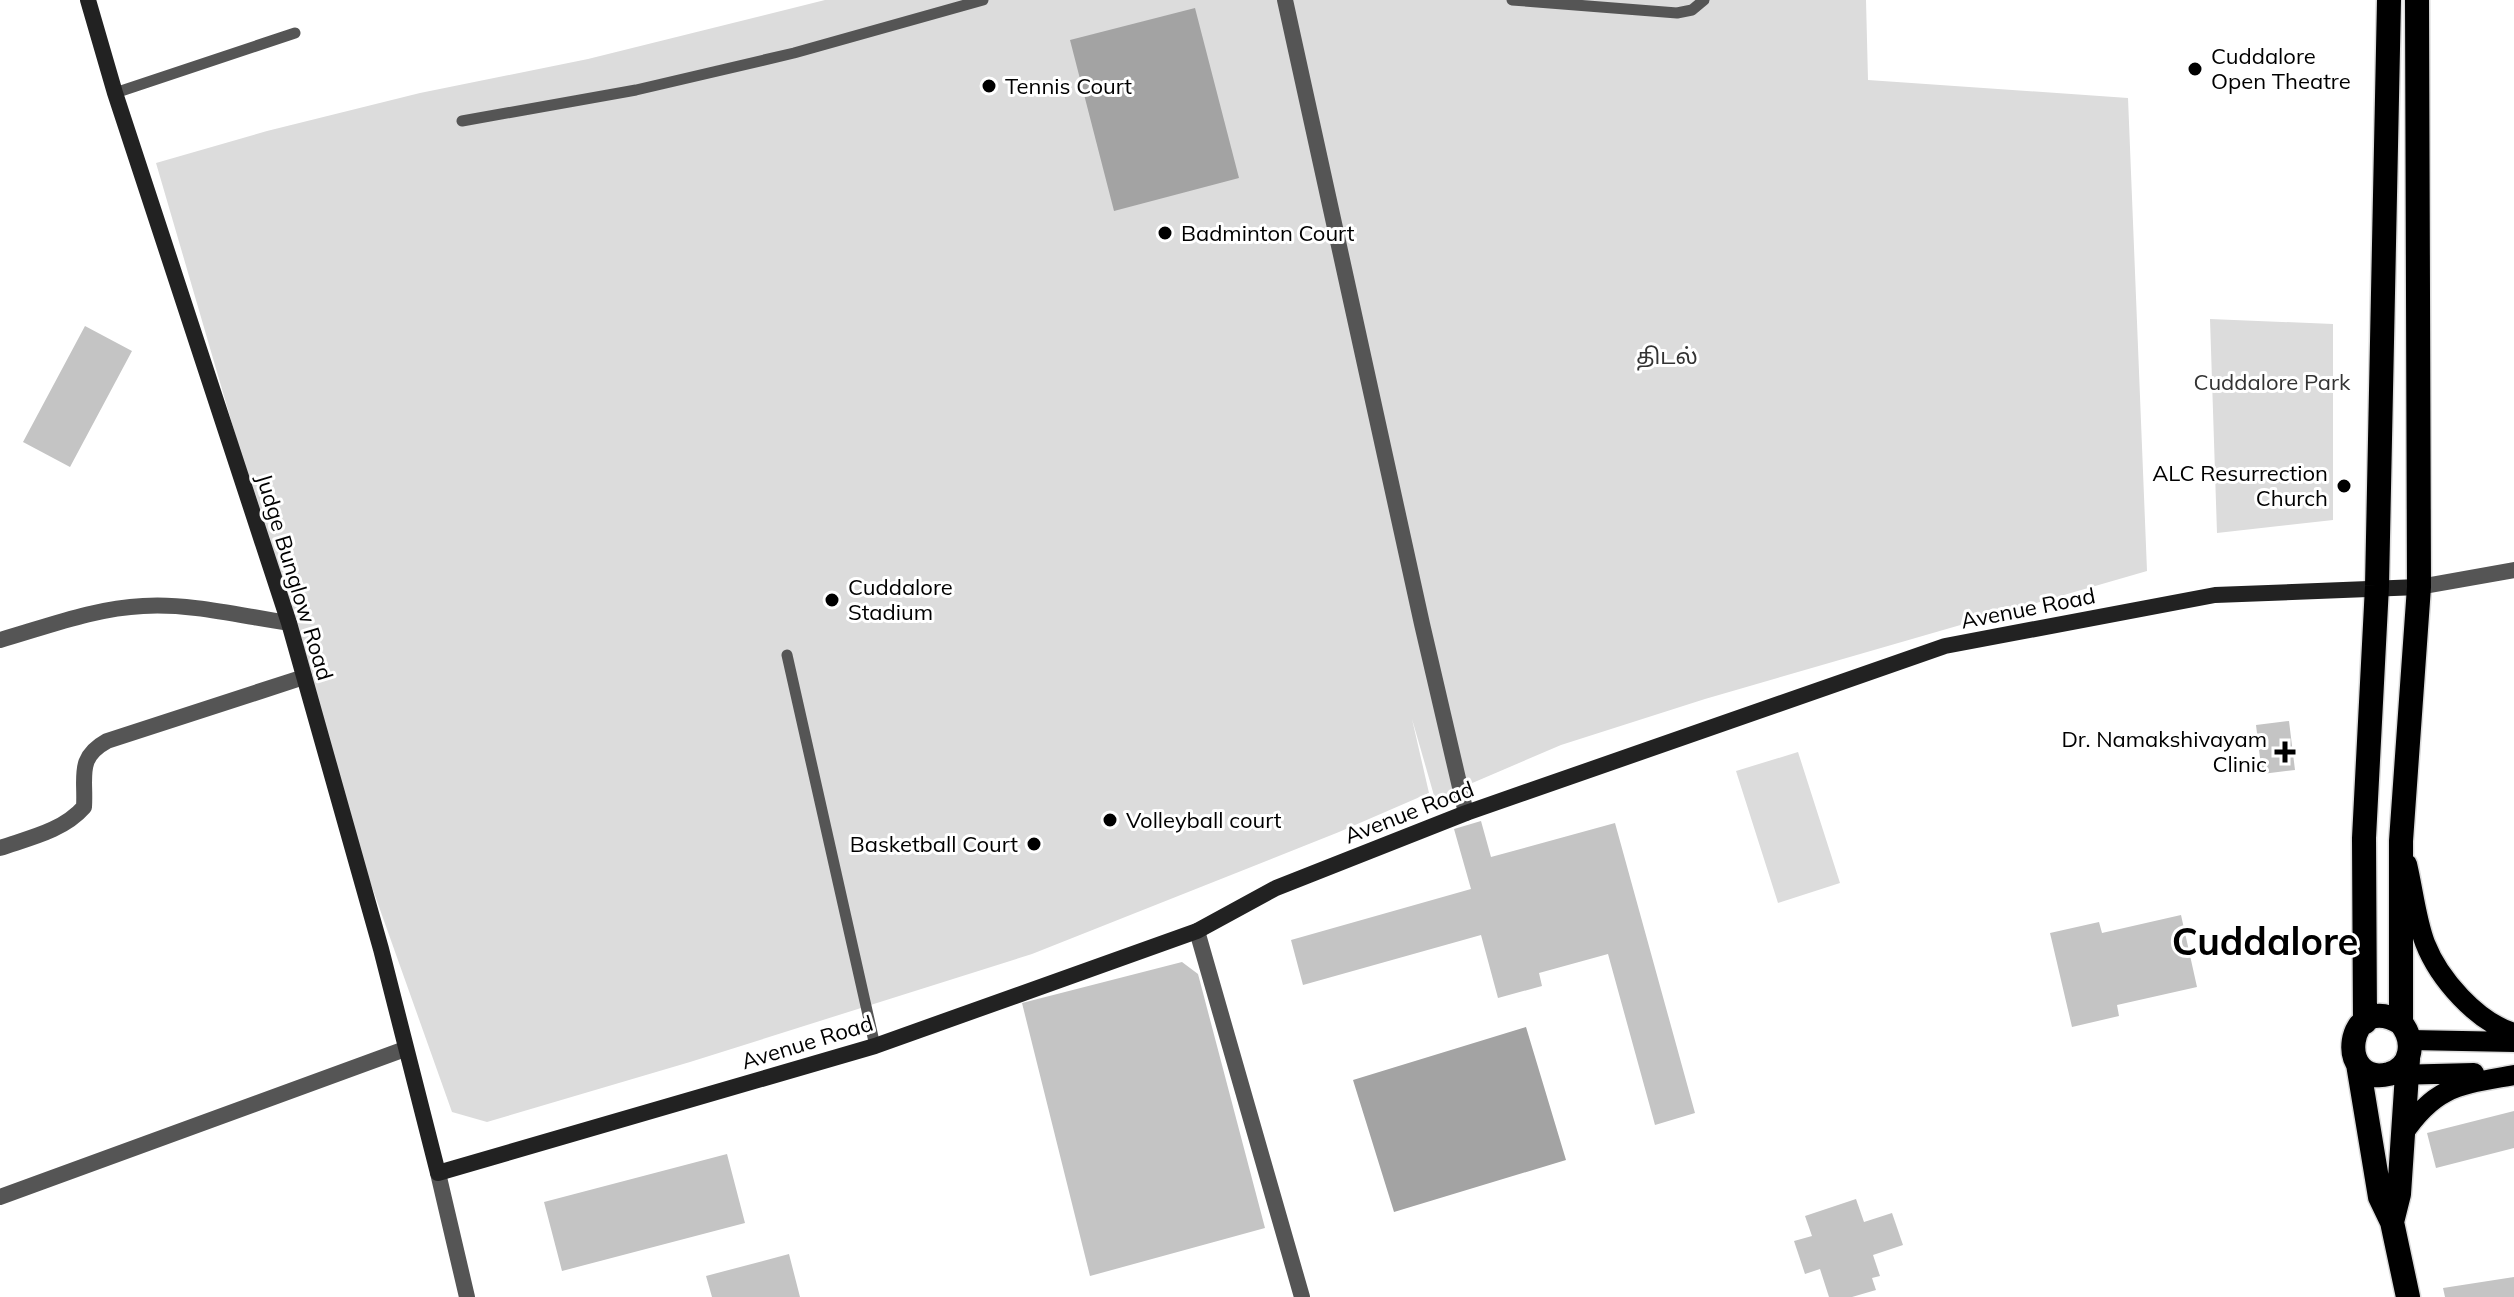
<svg xmlns="http://www.w3.org/2000/svg" width="2514" height="1297" viewBox="0 0 2514 1297" font-family="Mulish,'Noto Sans Tamil',sans-serif">
  <style>
    .green { fill: #dcdcdc }
    .water { fill: #a3a3a3 }
    .building { fill: #c4c4c4 }
    .lines { fill: none; stroke-linecap: round; stroke-linejoin: round }
    .primary-casing { stroke: #dbdbdb; stroke-width: 23 }
    .highway-casing { stroke: #dbdbdb; stroke-width: 27 }
    .lane { stroke: #555; stroke-width: 11 }
    .street { stroke: #555; stroke-width: 16 }
    .secondary { stroke: #222; stroke-width: 16 }
    .primary { stroke: #000; stroke-width: 20 }
    .highway { stroke: #000; stroke-width: 24 }
    .poi-dot { fill: #000; stroke: #fff; stroke-width: 3 }
    .labels { text-anchor: middle; dominant-baseline: central; stroke-width: 6; stroke-linejoin: round; paint-order: stroke }
    .poi-label { font-size: 22px; fill: #000; stroke: #fff; text-anchor: start }
    .park-label { font-size: 22px; fill: #333; stroke: #fff }
    .street-label { font-size: 22px; fill: #000; stroke: #fff }
    .town-label { font-size: 38px; font-weight: bold; fill: #000; stroke: #fff }
  </style>
  <rect width="100%" height="100%" fill="#fff"/>
  <path class="green" d="M825,0H1866L1868,80L2128,98L2147,571L1705,699L1561,745L1435,799L1412,719L1429,793L1339,832L1032,954L690,1062L487,1122L452,1112L346,814L156,163L267,131L420,93L588,59Z
    M2210,319L2333,324V520L2217,533Z
    M1798,752L1840,883L1778,903L1736,771Z"/>
  <path class="water" d="M1195,8L1239,178L1114,211L1070,40Z
    M1526,1027L1566,1160L1394,1212L1353,1080Z"/>
  <path class="building" d="M85,326L132,351L70,467L23,442Z
    M2289,721L2295,770L2262,774L2256,725Z
    M1481,821L1491,857L1615,823L1695,1113L1655,1125L1608,954L1539,973L1542,986L1498,998L1481,935L1303,985L1291,940L1471,889L1454,829Z
    M2181,915L2197,987L2117,1005L2119,1016L2072,1027L2050,933L2099,922L2102,933Z
    M1182,962L1198,974L1265,1228L1090,1276L1022,1003Z
    M2514,1111V1148L2436,1168L2427,1133Z
    M727,1154L745,1223L562,1271L544,1202Z
    M1856,1199L1864,1222L1892,1213L1903,1245L1873,1255L1880,1276L1872,1278L1876,1290L1852,1297H1829L1820,1269L1805,1274L1794,1241L1812,1236L1805,1216Z
    M789,1254L800,1297H712L706,1276Z
    M2514,1277V1297H2445L2443,1288Z"/>
  <g class="lines">
    <defs>
      <path id="primary" d="M2407,864C2413,889 2416,919 2425,943C2439,979 2477,1022 2514,1033
        M2410,1040L2514,1042
        M2394,1075L2474,1073
        M2403,1134C2436,1085 2460,1085 2514,1075"/>
      <path id="highway" d="M2365,1022L2364,838L2377,586L2389,0
        M2401,1023C2345,989 2335,1088 2389,1074C2413,1067 2415,1040 2401,1023V841L2419,587L2417,0
        M2358,1064L2380,1197L2392,1222L2408,1297
        M2392,1222L2399,1194L2408,1059"/>
    </defs>
    <use href="#primary" class="primary-casing"/>
    <use href="#highway" class="highway-casing"/>
    <path class="lane" d="M1512,0L1677,13L1692,10L1704,0
      M115,93L295,33
      M462,121L636,90L794,53L983,0
      M787,655L875,1046"/>
    <path class="street" d="M1285,0L1422,624L1466,813
      M2419,587L2514,570
      M0,640C46,627 95,608 143,606C191,603 241,616 289,623
      M0,848C29,838 63,831 84,807C86,777 76,758 107,741L304,677
      M1197,931L1302,1297
      M438,1173L467,1297
      M0,1197L405,1049"/>
    <path class="secondary" d="M88,0L115,93L289,623L381,949L438,1173L875,1046L1197,931L1276,888L1466,813L1945,646L2215,595L2419,587"/>
    <use href="#primary" class="primary"/>
    <use href="#highway" class="highway"/>
  </g>
  <g class="poi-dot">
    <circle cx="2195" cy="69" r="8"/>
    <circle cx="989" cy="86" r="8"/>
    <circle cx="1165" cy="233" r="8"/>
    <circle cx="2344" cy="486" r="8"/>
    <circle cx="832" cy="600" r="8"/>
    <path d="M2281 740h8v8h8v8h-8v8h-8v-8h-8v-8h8z"/>
    <circle cx="1110" cy="820" r="8"/>
    <circle cx="1034" cy="844" r="8"/>
  </g>
  <g class="labels">
    <g class="poi-label">
      <text x="2211" y="56">Cuddalore<tspan x="2211" dy="25">Open Theatre</tspan></text>
      <text x="1005" y="86">Tennis Court</text>
      <text x="1181" y="233">Badminton Court</text>
      <text x="2328" y="473" text-anchor="end">ALC Resurrection<tspan x="2328" dy="25">Church</tspan></text>
      <text x="848" y="587">Cuddalore<tspan x="848" dy="25">Stadium</tspan></text>
      <text x="2267" y="739" text-anchor="end">Dr. Namakshivayam<tspan x="2267" dy="25">Clinic</tspan></text>
      <text x="1126" y="820">Volleyball court</text>
      <text x="1018" y="844" text-anchor="end">Basketball Court</text>
    </g>
    <g class="park-label">
      <text x="1667" y="356">திடல்</text>
      <text x="2272" y="382">Cuddalore Park</text>
    </g>
    <g class="street-label">
      <text transform="translate(295 577) rotate(73)">Judge Bunglow Road</text>
      <text transform="translate(2028 608) rotate(-11)">Avenue Road</text>
      <text transform="translate(1409 812) rotate(-21)">Avenue Road</text>
      <text transform="translate(807 1042) rotate(-17)">Avenue Road</text>
    </g>
    <g class="town-label">
      <text x="2265" y="941">Cuddalore</text>
    </g>
  </g>
</svg>
